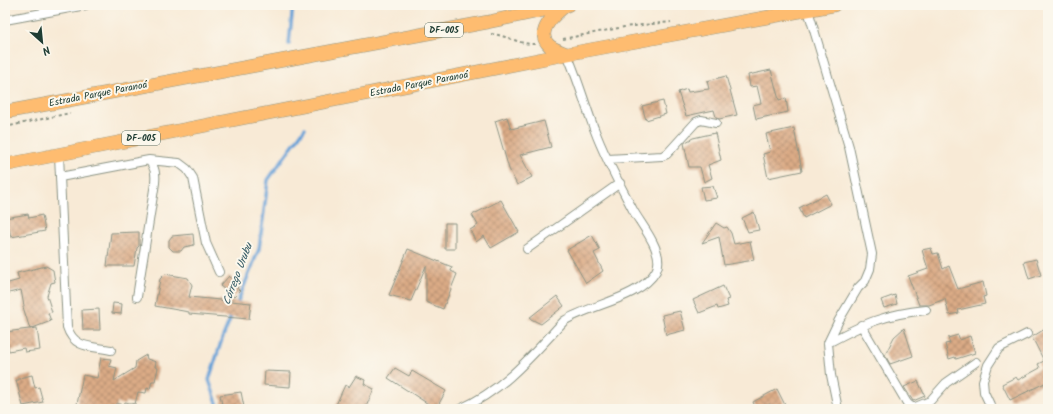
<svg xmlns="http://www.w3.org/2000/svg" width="1053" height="414" viewBox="0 0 1053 414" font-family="Kalam,sans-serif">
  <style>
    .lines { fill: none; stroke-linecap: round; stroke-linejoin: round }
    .stream { stroke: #67a1d7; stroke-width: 3.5 }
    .building { fill: url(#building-cross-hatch) }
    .minor-casing { stroke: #8c9485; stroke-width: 10 }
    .primary-casing { stroke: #8c9485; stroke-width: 14 }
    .path { stroke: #8c9485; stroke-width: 2; stroke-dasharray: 3 3; stroke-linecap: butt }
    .minor { stroke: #fff; stroke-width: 8 }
    .primary { stroke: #febc70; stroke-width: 13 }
    .labels { text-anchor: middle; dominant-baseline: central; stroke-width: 4; stroke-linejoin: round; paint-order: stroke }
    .shield { fill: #fbf7ec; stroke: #61756b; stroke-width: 1 }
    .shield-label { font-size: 9px; font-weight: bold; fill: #1f3d34 }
    .street-label { font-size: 10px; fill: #1f3d34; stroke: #fbf7ec }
    .water-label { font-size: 11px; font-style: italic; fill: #355b65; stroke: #fbf7ec }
  </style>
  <defs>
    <pattern id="building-cross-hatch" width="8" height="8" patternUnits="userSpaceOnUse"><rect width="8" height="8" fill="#dbab86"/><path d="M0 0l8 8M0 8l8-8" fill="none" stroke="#b18c6e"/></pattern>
  </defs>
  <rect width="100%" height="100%" fill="#fbf7ec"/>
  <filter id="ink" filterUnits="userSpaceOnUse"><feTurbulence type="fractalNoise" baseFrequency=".025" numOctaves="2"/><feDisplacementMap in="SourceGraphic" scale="8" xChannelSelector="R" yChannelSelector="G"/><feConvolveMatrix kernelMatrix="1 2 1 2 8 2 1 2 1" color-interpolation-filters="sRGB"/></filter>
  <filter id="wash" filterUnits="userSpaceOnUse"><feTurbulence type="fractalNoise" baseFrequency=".012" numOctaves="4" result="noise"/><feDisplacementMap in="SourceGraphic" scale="16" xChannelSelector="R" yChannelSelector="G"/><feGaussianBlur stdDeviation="0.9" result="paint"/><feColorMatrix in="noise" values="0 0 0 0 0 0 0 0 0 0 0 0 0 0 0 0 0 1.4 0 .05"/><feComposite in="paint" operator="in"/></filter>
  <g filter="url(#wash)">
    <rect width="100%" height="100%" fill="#f8ead6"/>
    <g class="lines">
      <path class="stream" d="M289,44L293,5
        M236,306L259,249L268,180L305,128
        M219,409L209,380L222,339L232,314"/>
    </g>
    <g id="blocks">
      <path class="building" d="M771,70L779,100L786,98L788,112L756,119L753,105L761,103L757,86L750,87L748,75Z
        M726,76L737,115L719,119L716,117L714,110L686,116L678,92L687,89L688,92L709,89L707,81Z
        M663,101L666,114L646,120L642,106Z
        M507,117L511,129L544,121L551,147L520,155L532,177L517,185L509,169L495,121Z
        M794,128L802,171L768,178L763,154L770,152L766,134Z
        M715,133L721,160L708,165L712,178L704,182L700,167H689L684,143L693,138Z
        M713,186L717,198L704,200L701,187Z
        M826,194L831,204L804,218L799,208Z
        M501,200L519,232L491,248L484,236L476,242L470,230L478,225L472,215Z
        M754,212L759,230L748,232L742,218Z
        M28,214L29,218L42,215L45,231L11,237L9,229L5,230V218Z
        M445,223H455V249H445Z
        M716,223L724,228L727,227L731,233L734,244L750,241L754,260L724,265L719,237L702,243Z
        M139,232V246L137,248L134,266H107L111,233Z
        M193,234L194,245L184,247L181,251H173L169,247V240L172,236Z
        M592,235L600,250L594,253L603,271L586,283L567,250Z
        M931,248L933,254L938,253L943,269L949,266L958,289L983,282L986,296L983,297L985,304L958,310L959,313L949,315L945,299L929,305H919L908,276L928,269L922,250Z
        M408,249L452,267L451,271L457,274L443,309L426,302V266L411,301L389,295Z
        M1036,259L1041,275L1029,279L1024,262Z
        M46,266L53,270L55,282L51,283L47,296L52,312L48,313L51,321L30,329L23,307L24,306L21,290L5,294V284L19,280L17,273Z
        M165,274L188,278L192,285L189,297L251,303L249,319L189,314V312L155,306L160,279Z
        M229,276L239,285L237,288L240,291L234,297L220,286Z
        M723,286L729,299L726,300L728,306L718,309L717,306L699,313L693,300Z
        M895,295L897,304L884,308L881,300Z
        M557,296L564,306L541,324L529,318Z
        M113,303L122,304L121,314L112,313Z
        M99,309L100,330H83L82,310Z
        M680,311L685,330L666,335L662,315Z
        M1048,327V383L1047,382L1010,400L1002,384L1016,377L1018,380L1040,368L1038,364L1044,361L1032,337Z
        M37,328L40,350L25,352L24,348L9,351L5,332Z
        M904,328L913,356L890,364L885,355L894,337Z
        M958,335L960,340L970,336L975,353L956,359L955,357L949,359L945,344L950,343L948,338Z
        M146,355L147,359L156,362L155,367L158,368L155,381H152L150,389L147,388L146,393L138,392L135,404L125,402L124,405L117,403L116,409H76L83,375L97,378L101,358L111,359L109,366L117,368L114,381L135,368L136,361Z
        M395,368L409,376L412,371L446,391L436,409L388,378Z
        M265,371L291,372L290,387L264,385Z
        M32,375L35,388L39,387L43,402L23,406L16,380H19V378Z
        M356,376L365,380L364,384L374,389L365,409H357L351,406L350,409H341L335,407L345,385L349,387Z
        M918,381L925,396L913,401L904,387Z
        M777,389L787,409H773L770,404L756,409L753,402Z
        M241,392L244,407L223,409L220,395Z"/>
    </g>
  </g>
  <g filter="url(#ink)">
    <use href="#blocks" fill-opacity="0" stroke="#8c9485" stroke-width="1"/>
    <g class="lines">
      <defs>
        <path id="minor" d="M808,10L849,147L872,254L870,269L865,281L858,288L839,320L828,343L831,375L838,409
          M5,20L86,5
          M59,155L67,327C74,349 92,346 111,350
          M608,159L662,156L667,154L696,122L701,120L716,123
          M149,160L179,163L187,169L193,178L206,243L219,272
          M60,177L149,160C155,168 156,173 155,183L137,297
          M527,249L620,183
          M861,325L907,403L913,408L930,401L946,383L976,362
          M828,343C863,324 885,314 926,310
          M460,409C504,390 532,355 564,321C589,305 641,298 656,271C666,253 641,225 633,210C620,185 605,158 595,131C585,105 578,79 567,54
          M992,409L984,392L983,381L988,365L999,348L1027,334"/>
        <path id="primary" d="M565,6C555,14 537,30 547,43C551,49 560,51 567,54
          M5,112L488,22L568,5
          M5,165L567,54L834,5"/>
      </defs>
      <use href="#minor" class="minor-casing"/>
      <use href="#primary" class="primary-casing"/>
      <path class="path" d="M491,34C507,35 520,45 535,44
        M563,39L624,27L671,22
        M5,127L70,113"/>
      <use href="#minor" class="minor"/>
      <use href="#primary" class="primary"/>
    </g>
  </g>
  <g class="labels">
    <g class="shield">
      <rect x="425" y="23" width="38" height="14" rx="3"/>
      <rect x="122" y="131" width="38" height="14" rx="3"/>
    </g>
    <g class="shield-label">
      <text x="444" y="30">DF-005</text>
      <text x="141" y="138">DF-005</text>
    </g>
    <g class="street-label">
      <text transform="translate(419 84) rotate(-11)">Estrada Parque Paranoá</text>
      <text transform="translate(98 94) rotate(-11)">Estrada Parque Paranoá</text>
    </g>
    <g class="water-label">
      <text transform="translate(238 274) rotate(-69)">Córrego Urubu</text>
    </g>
  </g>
  <rect width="1053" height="414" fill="none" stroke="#fbf7ec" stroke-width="20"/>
  <g transform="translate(42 42) rotate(153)" stroke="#fbf7ec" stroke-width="3" paint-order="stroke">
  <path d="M0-3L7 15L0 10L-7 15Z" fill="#1f3d34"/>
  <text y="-6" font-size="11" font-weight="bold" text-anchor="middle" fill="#1f3d34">N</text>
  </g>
</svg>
